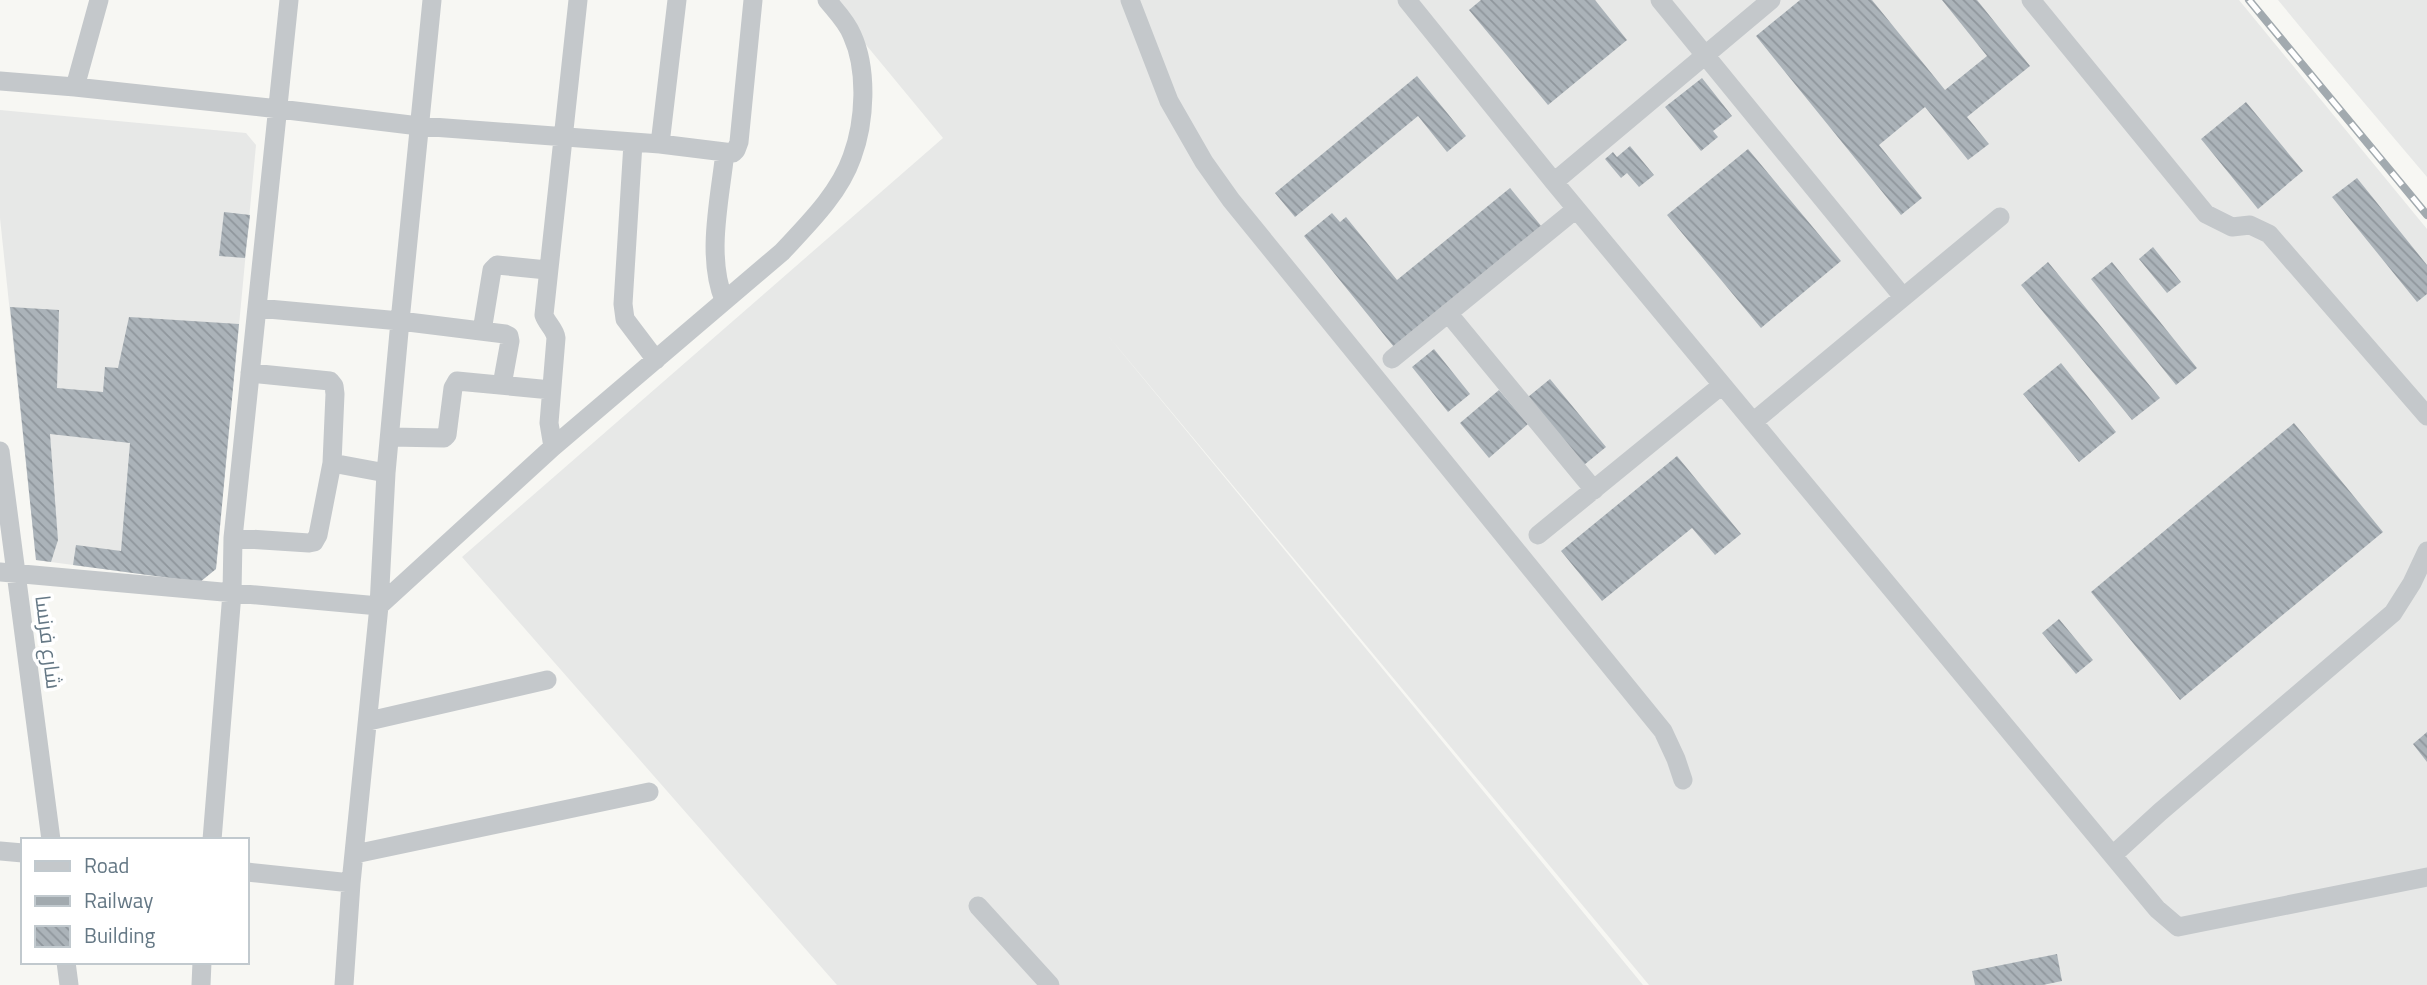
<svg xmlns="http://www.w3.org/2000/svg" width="2427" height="985" viewBox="0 0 2427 985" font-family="'Titillium Web',Cairo,sans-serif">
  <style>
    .built { fill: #e7e8e7 }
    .building { fill: url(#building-back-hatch) }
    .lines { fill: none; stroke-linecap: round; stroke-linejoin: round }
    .minor { stroke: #c4c8cb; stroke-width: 19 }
    .rail-casing { stroke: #a2aaaf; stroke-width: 8 }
    .rail { stroke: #fff; stroke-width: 5; stroke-dasharray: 16; stroke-linecap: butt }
    .labels { text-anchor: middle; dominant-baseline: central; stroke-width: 7; stroke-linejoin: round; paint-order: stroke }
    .street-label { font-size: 21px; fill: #657885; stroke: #fff }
  </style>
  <defs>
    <pattern id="building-back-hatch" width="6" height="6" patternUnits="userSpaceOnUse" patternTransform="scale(1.75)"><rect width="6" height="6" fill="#abb3b9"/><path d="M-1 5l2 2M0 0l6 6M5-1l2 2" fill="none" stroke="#8f969c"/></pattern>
  </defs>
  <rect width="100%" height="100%" fill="#f7f7f3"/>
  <path class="built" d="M829,0H2239L2427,229V985H1649L1105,332L1643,985H837L462,557L943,138Z
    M2278,0H2427V177L2316,46Z
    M0,110L246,133L256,145L216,569L200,582L36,560L0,218Z"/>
  <path class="building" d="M1481,0H1595L1627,40L1548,105L1469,10Z
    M1800,0H1872L1945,90L1987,56L1942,0H1977L2030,66L1967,117L1989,144L1968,160L1925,107L1879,145L1922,198L1901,215L1756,36Z
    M1417,76L1466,136L1447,152L1418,116L1295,217L1275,193Z
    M1702,78L1732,116L1713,131L1718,137L1701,151L1665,107Z
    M2246,102L2303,171L2258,209L2201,139Z
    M1630,146L1654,175L1639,187L1627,173L1621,178L1605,159L1613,152L1617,157Z
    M1748,149L1841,261L1761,328L1667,215Z
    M2357,178L2427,265V294L2417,302L2332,197Z
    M1510,188L1542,227L1394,347L1304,236L1332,213L1340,222L1346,217L1397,280Z
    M224,212L250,215L245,258L219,256Z
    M2153,247L2181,282L2167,293L2139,259Z
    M2048,262L2160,398L2132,420L2021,285Z
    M2112,262L2197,368L2176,385L2091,279Z
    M10,307L59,310L57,388L103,392L105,367L118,368L129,317L239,324L216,569L200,582L73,565L76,545L121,551L130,443L50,434L58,540L51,562L36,560Z
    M1434,349L1470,394L1448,412L1412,367Z
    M2061,363L2116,432L2079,462L2023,394Z
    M1550,379L1606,447L1584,465L1528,397Z
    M1499,390L1528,424L1489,458L1460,423Z
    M2294,423L2383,532L2180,700L2091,592Z
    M1677,456L1741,534L1715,555L1692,528L1602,601L1561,551Z
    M2059,619L2093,660L2076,674L2042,633Z
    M2427,732V762L2413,744Z
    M2057,954L2062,981L2043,985H1975L1972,971Z"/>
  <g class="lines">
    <path class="minor" d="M1130,0L1169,101L1204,162L1231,200L1663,731L1676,759L1683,780
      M1407,0L1554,182L2157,909L2178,927L2427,877
      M1660,0L1903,297
      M2031,0L2206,214L2232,227L2250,225L2269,234L2427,416
      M0,81L75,87L279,109L419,126L660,144L733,153L736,150L739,142L753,0
      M75,87L99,0
      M633,143L623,304L625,319L656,360
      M660,144L677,0
      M1554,182L1771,0
      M724,300C706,256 720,199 725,152
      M257,308L400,321L505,334L509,336L510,341L502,385
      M1448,313L1594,490
      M482,331L492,270L497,265L547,270
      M1392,359L1576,209
      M1753,422L2000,217
      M390,437L444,438L447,435L453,388L457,381L551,390
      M553,447L549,423L556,338C555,329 547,324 544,315L578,0
      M0,451L51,840
      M332,463L386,473
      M1538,535L1722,385
      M233,538L309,543L314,542L318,535L332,463L335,394L334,386L330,381L250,373
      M0,572L379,606L553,447L782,252C808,224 839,194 852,157C865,122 868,70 852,35C847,22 836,11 827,0
      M369,721L547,680
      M212,840L232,593L233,538L289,0
      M0,851L23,853
      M355,854L649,792
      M2113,855L2160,812L2393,613L2412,583L2427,551
      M247,872L351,883
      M978,906L1050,985
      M66,962L69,985
      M201,985L202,962
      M344,985L351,883L379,606L386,473L400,321L432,0"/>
    <defs>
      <path id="rail" d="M2249,0L2427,215"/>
    </defs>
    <use href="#rail" class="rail-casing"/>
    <use href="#rail" class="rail"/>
  </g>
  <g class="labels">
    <g class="street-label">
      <text transform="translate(49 642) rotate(83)">شارع فرنسا</text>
    </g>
  </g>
  <rect x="21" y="838" width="228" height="126" fill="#ffffff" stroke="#c1c9ce" stroke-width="2"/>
  <rect x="35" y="861" width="35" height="10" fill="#c4c8cb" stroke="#c1c9ce" stroke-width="2"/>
  <text x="84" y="873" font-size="21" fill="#657885">Road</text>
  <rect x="35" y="896" width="35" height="10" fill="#a2aaaf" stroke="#c1c9ce" stroke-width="2"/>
  <text x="84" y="908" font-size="21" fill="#657885">Railway</text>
  <rect x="35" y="926" width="35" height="21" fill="url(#building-back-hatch)" stroke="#c1c9ce" stroke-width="2"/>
  <text x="84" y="943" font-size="21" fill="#657885">Building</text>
</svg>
